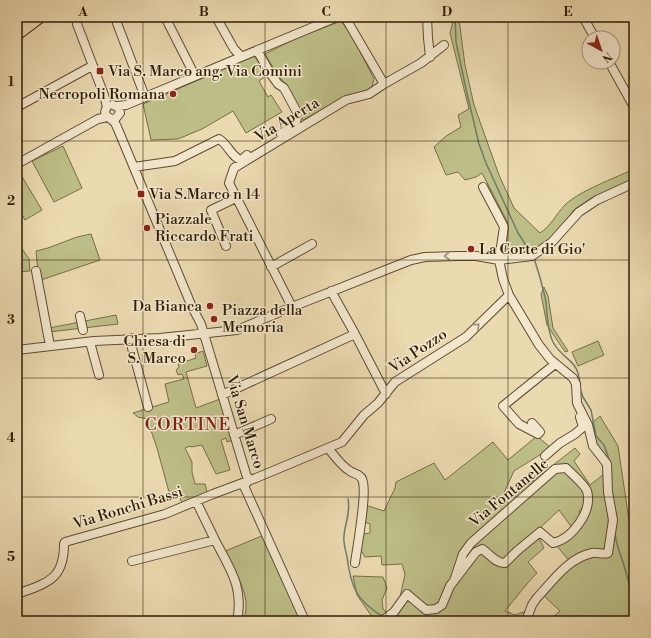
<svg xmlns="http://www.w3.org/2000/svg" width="651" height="638" viewBox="0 0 651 638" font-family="'Libre Bodoni',serif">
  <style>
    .green { fill: #bdbe87; stroke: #766e46 }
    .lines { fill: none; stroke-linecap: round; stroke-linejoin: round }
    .stream { stroke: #6f7c66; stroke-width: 1.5 }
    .minor-casing { stroke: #5e4c30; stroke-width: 10 }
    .major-casing { stroke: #2f1d06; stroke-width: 12 }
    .minor { stroke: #f2e6cc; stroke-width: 8 }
    .major { stroke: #ebd9b0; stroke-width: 10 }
    .oneway { stroke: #9a8c73 }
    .grid { fill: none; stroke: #2f1d06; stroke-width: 1; stroke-opacity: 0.55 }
    .poi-dot { fill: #8f2418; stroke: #f2e6cc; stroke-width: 1.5 }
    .labels { text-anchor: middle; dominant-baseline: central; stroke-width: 3; stroke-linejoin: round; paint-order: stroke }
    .poi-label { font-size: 15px; fill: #2f1d06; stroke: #f2e6cc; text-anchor: start }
    .street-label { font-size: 15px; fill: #2f1d06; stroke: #f2e6cc }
    .quarter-label { font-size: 17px; letter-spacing: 1px; fill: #7a1f14; stroke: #f2e6cc }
    .neatline { fill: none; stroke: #2f1d06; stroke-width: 1.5 }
    .grid-label { font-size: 13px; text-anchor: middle; font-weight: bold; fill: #2f1d06 }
  </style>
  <rect width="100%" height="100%" fill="#ebd9b0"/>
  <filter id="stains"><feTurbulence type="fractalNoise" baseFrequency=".005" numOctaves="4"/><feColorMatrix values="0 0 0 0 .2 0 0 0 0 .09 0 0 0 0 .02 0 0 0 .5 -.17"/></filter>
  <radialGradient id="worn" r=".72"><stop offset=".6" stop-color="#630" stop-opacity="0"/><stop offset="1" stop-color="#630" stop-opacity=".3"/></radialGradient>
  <path class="green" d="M454,17L455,20L459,19L465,65L474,105L499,175L514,208L540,233C551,226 556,214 565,205C579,191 615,178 634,169V179L590,199L574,210L552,237L531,252L501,254L505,229L508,223L482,173L476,177L465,180L458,172L446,175L434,147L446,136L461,127L458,115L469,109L450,33Z
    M341,21L352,36L374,79L372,86L367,91L345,97L303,120C296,95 277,76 265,54L295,39Z
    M254,56L268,75L259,81L268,97L271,95L282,112L246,133L233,111L202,129L178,139L151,140L143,104Z
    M63,146L82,188L54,202L32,161Z
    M17,170H18L42,210L25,220L17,206Z
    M91,234L100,260L41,280L38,271L36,251L48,248L77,237Z
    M20,246L29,259L30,271L17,272V248Z
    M544,287L548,296L553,328L568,351L565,352L547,325L541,294Z
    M116,315L118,324L49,332V328Z
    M598,341L604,355L578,366L572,352Z
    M203,351L207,366L186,372L196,408L220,399L233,440L227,442L226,438L221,440L230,470L216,474L202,445L191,447L190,446L185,448L192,462V472L195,484H205L207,492L183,506L177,490L169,492L157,448L147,419L138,417L133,413L169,402L165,384L184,379L182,374L178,375L176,370L179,367L178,364L196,358L195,354Z
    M600,416L618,446L634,554V621H555L552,618L560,611L543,595L572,566L593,554L608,555L609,474L597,448L591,424Z
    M537,436L551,448L514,471L502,497L506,502L575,448L580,454L574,461L590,485L603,475L605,471L613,520L606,552L570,562L557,546L581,523L588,490L564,466L475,537L441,605L430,608L411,595L399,602L405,574L402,564L382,565L381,556L365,557L357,544L359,535L370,533V524L362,521V504L384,511L395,488L396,482L434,463L445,480L493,442L508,460Z
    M566,470L584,489L586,505L579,511L581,515L573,529L559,510L505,561L484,549L456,577L468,548L554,471Z
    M264,535L303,621H244C244,617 246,612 246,608C247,588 233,568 223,552Z
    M538,536L544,548L528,562L537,573C525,585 516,598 505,611L515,615L523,612L527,615L525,621H385L406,598L429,612L449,593L480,552L500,565Z
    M353,576L383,577L387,588L382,600L383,609L388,614L381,621H375L357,595Z"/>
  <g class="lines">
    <path class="stream" d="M455,17L456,42L466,89L479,144L486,163L518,233L531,253
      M534,258C538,270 542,284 545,297C548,312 546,328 553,342C564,362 579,358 580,386
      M580,389L583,397L591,410L596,436L604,445L610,462
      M348,499C351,513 345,522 344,536C343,543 346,551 347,557C351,587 356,600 382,616
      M615,533C616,546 622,557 625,569C629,582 632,596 634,609"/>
    <defs>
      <path id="minor" d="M76,17L77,24L104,95L107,107C102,115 108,116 113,121C115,122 116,125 117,127L192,307L201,324L246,474L249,480
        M165,17L195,76
        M216,17L234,49L241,56
        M427,17L428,38L430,57
        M583,17L595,38
        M117,23L145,97
        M257,50L270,73L278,84L284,88L298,114L296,122L281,134
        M609,62L634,107
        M384,84L421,63L444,45
        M117,106L126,105L337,17
        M17,107L92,66
        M112,119L116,118L120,113L119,108L113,105
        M17,164L98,119L107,117
        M134,167L175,161L219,139C228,144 231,157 241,160L247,155
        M483,187L504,227L499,260L503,279L509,295L539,345L550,359L573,378L576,384L577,403L588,425L593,446L607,464L608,492L613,520L608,553C603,555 598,552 592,553C568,558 552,582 536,599L532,605L526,621
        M226,246L211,210L236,198
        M271,267L312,244
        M36,271L50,346
        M331,291L355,334L386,394
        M292,307L229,183L234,168L346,100L369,94L384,84L345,17
        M80,316L83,330
        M132,338V348L148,407
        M90,342L99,375
        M17,350L94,341L160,338L237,330L292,307L411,260L425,257L457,256H476L499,260L532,256L552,242L579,212L597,200L634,183
        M222,395L355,334
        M532,423L540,432L538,434L519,424L503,406L555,364
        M234,435L271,419
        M328,448C334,455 341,466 350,471C354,474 360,474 362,479C368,491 357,547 355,563
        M545,456L560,443L575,434L583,427L580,417
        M249,480L244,486L305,621
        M215,540C230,569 244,587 237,621
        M132,561L215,540L196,501
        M17,594C47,583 64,580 64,544L65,542L165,514L213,494L256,478L342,442L364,415L378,403L395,382L466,337L509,295
        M382,621L394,612L407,594L426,610L436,609L442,605L450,586L476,552L482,549C490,554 496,564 505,563L517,551L540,532L553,543C572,539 593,511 587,491C585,485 571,473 566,468L555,469L471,543L463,554L454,581"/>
      <path id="major" d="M17,26L29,17
        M17,35L41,17"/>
    </defs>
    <use href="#minor" class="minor-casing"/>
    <use href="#major" class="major-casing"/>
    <use href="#minor" class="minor"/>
    <use href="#major" class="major"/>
  </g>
  <defs><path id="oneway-chevron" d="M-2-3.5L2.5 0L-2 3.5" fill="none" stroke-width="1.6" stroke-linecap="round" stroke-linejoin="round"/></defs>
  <g class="oneway">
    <use href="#oneway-chevron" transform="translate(447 256) rotate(176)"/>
    <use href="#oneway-chevron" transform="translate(477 326) rotate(-43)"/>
  </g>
  <path class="grid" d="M143,17V621M265,17V621M386,17V621M508,17V621M17,141H634M17,260H634M17,378H634M17,497H634"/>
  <g class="poi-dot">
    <rect x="96" y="67" width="8" height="8" rx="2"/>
    <circle cx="173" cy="94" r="4"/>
    <rect x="137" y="190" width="8" height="8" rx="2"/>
    <circle cx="147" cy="228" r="4"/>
    <circle cx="471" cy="249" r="4"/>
    <circle cx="210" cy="306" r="4"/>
    <circle cx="214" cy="319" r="4"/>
    <circle cx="194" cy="350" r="4"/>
  </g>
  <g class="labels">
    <g class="poi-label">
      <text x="108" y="71">Via S. Marco ang. Via Comini</text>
      <text x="165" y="94" text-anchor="end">Necropoli Romana</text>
      <text x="149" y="194">Via S.Marco n 14</text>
      <text x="155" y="219">Piazzale<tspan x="155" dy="17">Riccardo Frati</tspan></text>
      <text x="479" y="249">La Corte di Gio'</text>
      <text x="202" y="306" text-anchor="end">Da Bianca</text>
      <text x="222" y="310">Piazza della<tspan x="222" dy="17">Memoria</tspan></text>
      <text x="186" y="341" text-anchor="end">Chiesa di<tspan x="186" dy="17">S. Marco</tspan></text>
    </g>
    <g class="street-label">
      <text transform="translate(287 120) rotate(-31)">Via Aperta</text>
      <text transform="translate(418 351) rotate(-34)">Via Pozzo</text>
      <text transform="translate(245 422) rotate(73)">Via San Marco</text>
      <text transform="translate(509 493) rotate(-40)">Via Fontanelle</text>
      <text transform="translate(128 508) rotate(-17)">Via Ronchi Bassi</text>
    </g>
    <g class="quarter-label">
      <text x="188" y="425">CORTINE</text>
    </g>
  </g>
  <rect width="651" height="638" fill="none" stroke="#ebd9b0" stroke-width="44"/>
  <g transform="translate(601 50) rotate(140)"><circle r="19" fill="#f2e6cc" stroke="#a4967d"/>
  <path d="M0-3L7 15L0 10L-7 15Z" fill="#8f2418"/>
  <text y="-6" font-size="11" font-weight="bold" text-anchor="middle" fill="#2f1d06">N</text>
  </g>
  <rect x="22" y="22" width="607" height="594" class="neatline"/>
  <g class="grid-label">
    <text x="83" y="16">A</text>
    <text x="204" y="16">B</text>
    <text x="326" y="16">C</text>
    <text x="447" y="16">D</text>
    <text x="568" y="16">E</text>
    <text x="11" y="86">1</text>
    <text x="11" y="205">2</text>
    <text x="11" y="324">3</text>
    <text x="11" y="442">4</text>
    <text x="11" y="561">5</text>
  </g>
  <rect width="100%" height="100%" filter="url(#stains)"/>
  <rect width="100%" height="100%" fill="url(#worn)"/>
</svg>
